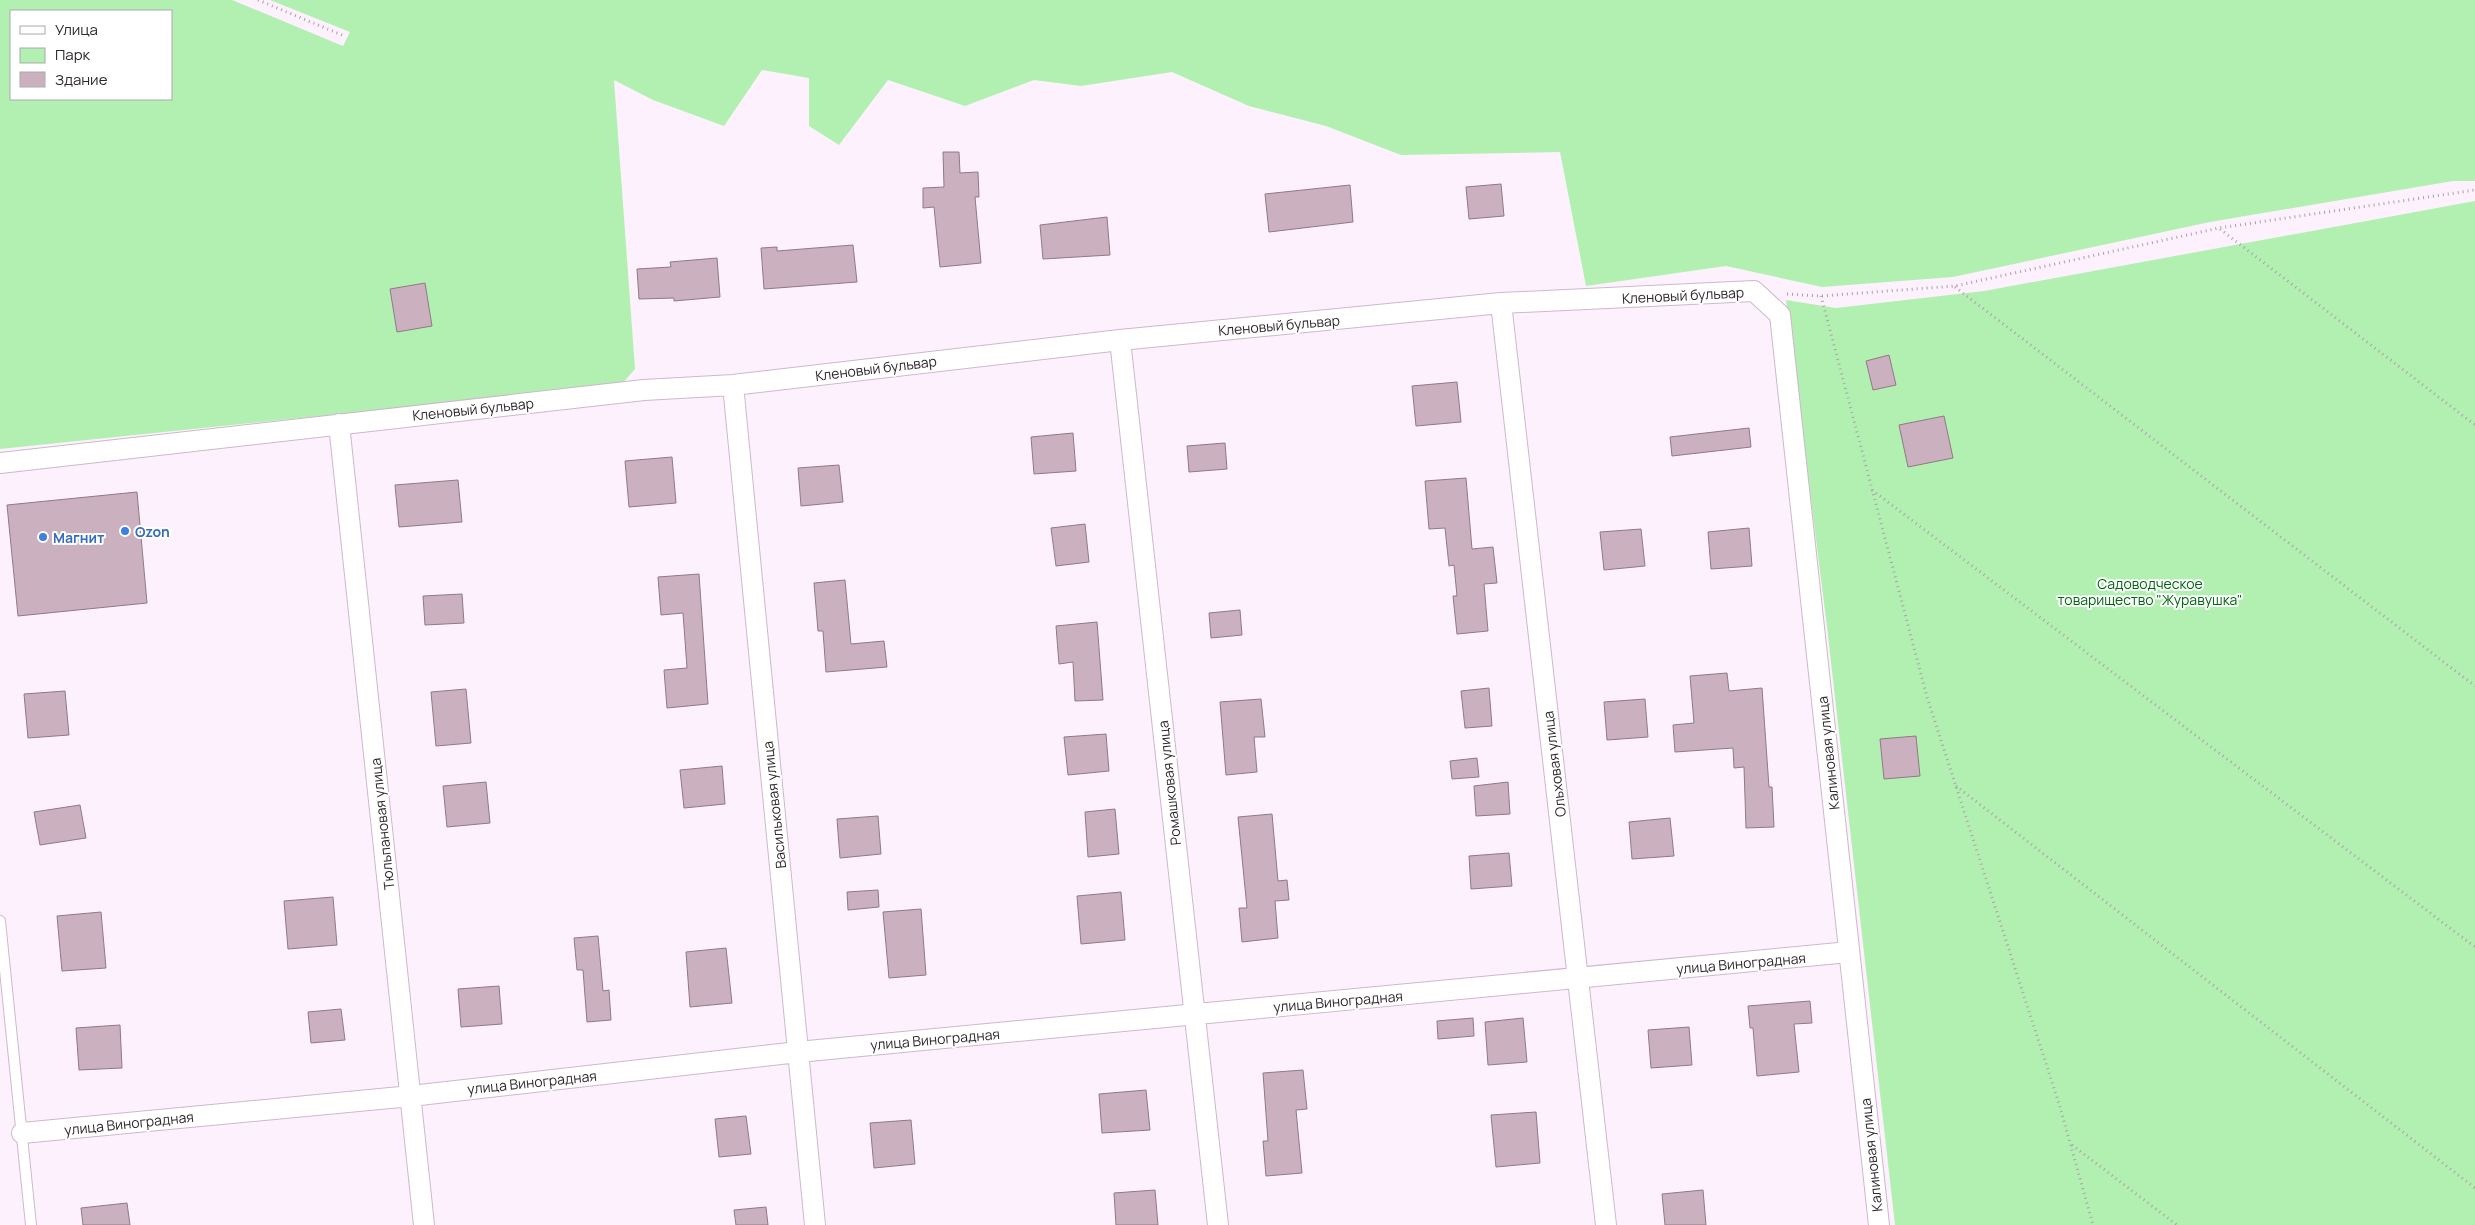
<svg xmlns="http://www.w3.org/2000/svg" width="2475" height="1225" viewBox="0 0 2475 1225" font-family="Manrope,sans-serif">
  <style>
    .green { fill: #b2f0b1; fill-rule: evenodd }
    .building { fill: #cbb1bf; stroke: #917885 }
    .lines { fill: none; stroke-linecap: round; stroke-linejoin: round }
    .lane-casing { stroke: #cdb8cc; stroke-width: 12 }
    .street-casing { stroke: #cdb8cc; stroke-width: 22 }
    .path { stroke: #aba0aa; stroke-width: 3; stroke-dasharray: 1 4; stroke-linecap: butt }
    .lane { stroke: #fff; stroke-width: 10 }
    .street { stroke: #fff; stroke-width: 20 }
    .shop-dot { fill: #3f7fe0; stroke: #fff; stroke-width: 2 }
    .labels { text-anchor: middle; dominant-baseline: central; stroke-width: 4; stroke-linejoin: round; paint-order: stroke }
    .street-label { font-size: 14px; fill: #30282f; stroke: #fff }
    .shop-label { font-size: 14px; font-weight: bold; fill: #366cbe; stroke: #fff; text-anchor: start }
    .park-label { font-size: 14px; fill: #006711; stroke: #fff }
  </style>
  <rect width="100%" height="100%" fill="#fef1fe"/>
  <path class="green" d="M0,0H232L343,46L350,32L270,0H2475V181H2453L2210,222L1953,277L1822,287L1726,266L1586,286L1560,152L1401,155L1326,126L1249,106L1172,72L1081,86L1034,80L965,106L888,80L839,145L809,126V78L762,70L724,126L653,100L614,80L635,369L621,385L0,449ZM11,11H171V99H11Z
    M2475,201V1225H1895L1827,627L1786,300L1836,308L1984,291Z"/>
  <path class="building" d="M943,152H959L960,173L978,172L979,197H975L981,263L940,267L934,207L923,208V188L944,187Z
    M1501,184L1504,216L1469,219L1466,187Z
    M1350,185L1353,222L1269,232L1265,194Z
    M1107,217L1110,255L1043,259L1040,225Z
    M853,245L857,282L764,289L761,248L777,247V251Z
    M717,258L720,297L674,301V298L639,299L637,269L671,267L670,262Z
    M425,283L432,326L397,332L390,289Z
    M1889,355L1896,385L1873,390L1866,361Z
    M1457,382L1461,422L1416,426L1412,386Z
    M1944,416L1953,458L1908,467L1899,425Z
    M1749,428L1751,447L1672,456L1670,437Z
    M1073,433L1076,471L1034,474L1031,437Z
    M1225,443L1227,469L1189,472L1187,446Z
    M672,457L676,503L629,507L625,461Z
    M839,465L843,502L801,506L798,468Z
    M1466,478L1472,549L1493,547L1497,583L1484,584L1488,631L1457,634L1453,596H1457L1454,565L1449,566L1445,528L1429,529L1425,481Z
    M458,480L462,522L399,527L395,485Z
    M137,492L147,603L18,616L7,505Z
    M1085,524L1089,562L1056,566L1051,528Z
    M1749,528L1752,566L1711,569L1708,532Z
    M1641,529L1645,566L1604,570L1600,532Z
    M699,574L708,704L667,708L664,670L687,668L683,613L661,615L658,577Z
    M845,580L851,644L884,641L887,667L826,672L823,631H818L814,583Z
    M462,594L464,623L425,625L423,596Z
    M1240,610L1242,635L1211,638L1209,613Z
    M1097,622L1103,700L1075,701L1073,662L1059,664L1056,626Z
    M1727,673L1729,691L1762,688L1769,787H1772L1774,827L1746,828L1744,767L1734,768L1733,748L1675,752L1673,725L1694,723L1690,676Z
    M1489,688L1492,726L1465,728L1461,691Z
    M466,689L471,743L436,746L431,692Z
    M65,691L69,735L28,738L24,694Z
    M1261,699L1265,737H1254L1257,772L1226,775L1220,702Z
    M1645,699L1648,737L1607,740L1604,702Z
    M1106,734L1109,771L1068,775L1064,737Z
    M1916,736L1920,776L1884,779L1880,739Z
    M1477,758L1479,777L1452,779L1450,761Z
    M722,766L725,804L684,808L680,770Z
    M486,782L490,823L447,827L443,786Z
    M1508,782L1510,814L1476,816L1474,786Z
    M80,805L86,838L40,845L34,812Z
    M1115,809L1119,854L1088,857L1085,812Z
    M1272,814L1278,881L1287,880L1289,900L1275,901L1278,938L1242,942L1239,908H1247L1238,817Z
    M878,816L881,854L840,858L837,819Z
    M1670,818L1674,856L1632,859L1629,822Z
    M1509,853L1512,886L1471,889L1469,856Z
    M878,890L879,907L848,910L847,892Z
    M1121,892L1125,940L1081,944L1077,896Z
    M333,897L337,945L288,949L284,901Z
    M921,909L926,975L889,978L883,912Z
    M101,912L106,968L62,971L57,916Z
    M598,936L603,991L609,990L611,1020L587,1022L583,970H577L574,938Z
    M726,948L732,1003L690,1007L686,952Z
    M499,986L502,1024L461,1027L458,989Z
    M1810,1001L1812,1023L1794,1024L1799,1072L1757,1076L1753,1028H1750L1748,1006Z
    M341,1009L345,1040L311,1043L308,1012Z
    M1473,1018L1474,1036L1438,1039L1437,1021Z
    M1523,1018L1527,1062L1488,1065L1485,1022Z
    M120,1025L122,1068L79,1070L76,1028Z
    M1689,1027L1692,1065L1651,1068L1648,1030Z
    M1303,1070L1307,1109L1296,1110L1302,1173L1266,1176L1263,1141H1268L1263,1073Z
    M1146,1090L1150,1130L1102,1133L1099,1094Z
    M1536,1112L1540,1163L1496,1167L1491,1115Z
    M746,1116L751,1154L719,1157L715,1119Z
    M911,1120L915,1164L874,1168L870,1123Z
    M1155,1190L1158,1225H1116L1114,1193Z
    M1703,1190L1706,1225H1665L1662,1194Z
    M127,1203L130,1225H83L81,1208Z
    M766,1207L768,1225H736L734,1210Z"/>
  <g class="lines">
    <defs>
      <path id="lane" d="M0,921L31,1225"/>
      <path id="street" d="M1501,303L1606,1225
        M1120,340L1218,1225
        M733,385L815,1225
        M339,424L424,1225
        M0,463L644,390L733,385L1120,340L1501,303L1754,291L1780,315L1879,1225
        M22,1133L411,1096L798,1052L1849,952"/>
    </defs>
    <use href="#lane" class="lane-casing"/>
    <use href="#street" class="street-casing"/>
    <path class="path" d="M258,0L342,35
      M2220,229L2475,425
      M1955,287L2475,686
      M1787,294L1821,296L1955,286L2219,228L2475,190
      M1821,296L1927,697L2060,1107L2093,1225
      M1872,490L2475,947
      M1956,786L2475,1188
      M2072,1145L2177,1225"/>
    <use href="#lane" class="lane"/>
    <use href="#street" class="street"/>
  </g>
  <g class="shop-dot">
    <circle cx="125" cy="531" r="5"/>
    <circle cx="43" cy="537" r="5"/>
  </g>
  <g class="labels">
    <g class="street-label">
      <text transform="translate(1683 295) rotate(-3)">Кленовый бульвар</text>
      <text transform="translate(1279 325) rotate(-5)">Кленовый бульвар</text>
      <text transform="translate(876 368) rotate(-7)">Кленовый бульвар</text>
      <text transform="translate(473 409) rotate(-6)">Кленовый бульвар</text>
      <text transform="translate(1828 753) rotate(-96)">Калиновая улица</text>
      <text transform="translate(1554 764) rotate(-97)">Ольховая улица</text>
      <text transform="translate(1169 783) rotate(-96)">Ромашковая улица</text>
      <text transform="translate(774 805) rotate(-96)">Васильковая улица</text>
      <text transform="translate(382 824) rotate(-96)">Тюльпановая улица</text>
      <text transform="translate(1741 963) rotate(-5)">улица Виноградная</text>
      <text transform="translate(1338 1001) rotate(-5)">улица Виноградная</text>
      <text transform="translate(935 1039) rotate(-5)">улица Виноградная</text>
      <text transform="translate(532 1082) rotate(-6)">улица Виноградная</text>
      <text transform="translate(129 1123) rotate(-6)">улица Виноградная</text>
      <text transform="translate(1871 1155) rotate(-96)">Калиновая улица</text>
    </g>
    <g class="shop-label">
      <text x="135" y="531">Ozon</text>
      <text x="53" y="537">Магнит</text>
    </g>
    <g class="park-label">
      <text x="2150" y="583">Садоводческое<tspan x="2150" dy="16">товарищество "Журавушка"</tspan></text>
    </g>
  </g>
  <rect x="10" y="10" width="162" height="90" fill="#ffffff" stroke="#aca9ac"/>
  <rect x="20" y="26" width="25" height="8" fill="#ffffff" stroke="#aca9ac"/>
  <text x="55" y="35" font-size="15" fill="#30282f">Улица</text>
  <rect x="20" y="48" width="25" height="15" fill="#b2f0b1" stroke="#aca9ac"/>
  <text x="55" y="60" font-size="15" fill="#30282f">Парк</text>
  <rect x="20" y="72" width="25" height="15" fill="#cbb1bf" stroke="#aca9ac"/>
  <text x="55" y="85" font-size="15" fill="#30282f">Здание</text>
</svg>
